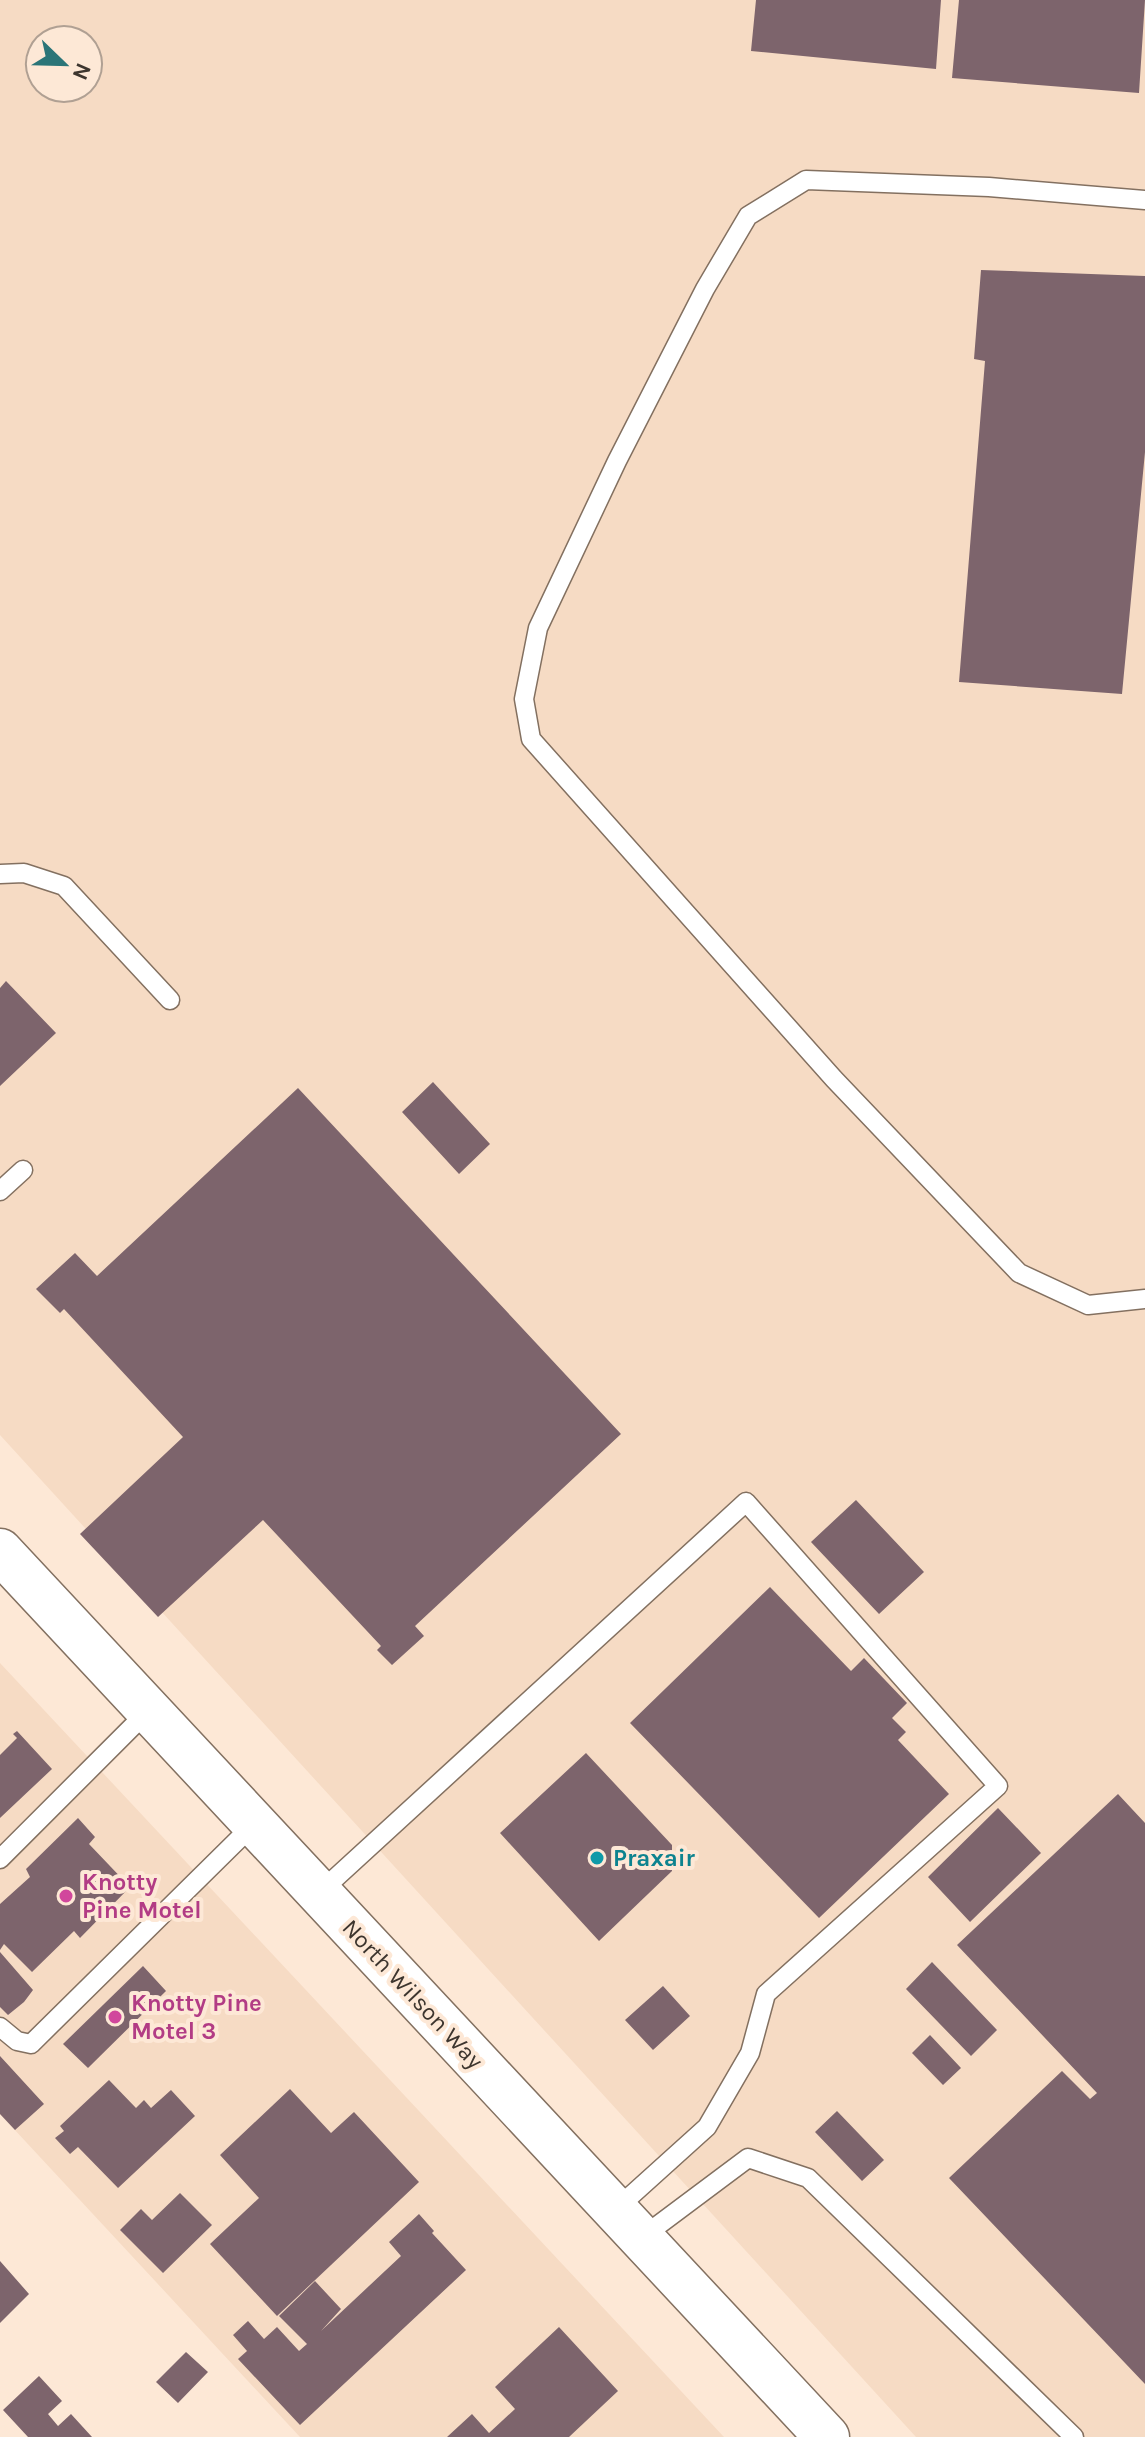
<svg xmlns="http://www.w3.org/2000/svg" width="1145" height="2437" viewBox="0 0 1145 2437" font-family="Karla,sans-serif">
  <style>
    .built { fill: #f6dbc4; fill-rule: evenodd }
    .building { fill: #7d646c }
    .lines { fill: none; stroke-linecap: round; stroke-linejoin: round }
    .service-casing { stroke: #837060; stroke-width: 21 }
    .secondary-casing { stroke: #837060; stroke-width: 47 }
    .service { stroke: #fff; stroke-width: 18 }
    .secondary { stroke: #fff; stroke-width: 44 }
    .culture-dot { fill: #0f9aa8; stroke: #fde8d6; stroke-width: 3 }
    .hotel-dot { fill: #d1479c; stroke: #fde8d6; stroke-width: 3 }
    .labels { text-anchor: middle; dominant-baseline: central; stroke-width: 8; stroke-linejoin: round; paint-order: stroke }
    .culture-label { font-size: 24px; font-weight: bold; fill: #0d838f; stroke: #fde8d6; text-anchor: start }
    .hotel-label { font-size: 24px; font-weight: bold; fill: #b23c85; stroke: #fde8d6; text-anchor: start }
    .street-label { font-size: 24px; fill: #3d352e; stroke: #fde8d6 }
  </style>
  <rect width="100%" height="100%" fill="#fde8d6"/>
  <path class="built" d="M0,0H1145V2437H916L0,1435ZM40,40H88V88H40Z
    M0,1663L724,2437H300L0,2114Z"/>
  <path class="building" d="M756,0H941L936,69L751,51Z
    M959,0H1145L1139,93L952,78Z
    M981,270L1145,276V452L1122,694L959,682L985,361L974,359Z
    M6,981L56,1033L0,1086V988Z
    M433,1082L490,1144L459,1174L402,1112Z
    M298,1088L621,1434L415,1626L424,1636L392,1665L377,1650L381,1646L263,1520L158,1617L80,1534L183,1437L64,1309L60,1313L36,1289L75,1253L97,1276Z
    M856,1500L924,1572L879,1614L811,1542Z
    M770,1587L851,1671L864,1658L907,1703L892,1718L906,1732L898,1740L949,1794L819,1918L630,1723Z
    M17,1731L52,1769L0,1818V1755L17,1738L13,1734Z
    M586,1753L672,1845V1871L599,1941L500,1833Z
    M1118,1794L1145,1823V2384L949,2178L1062,2071L1090,2099L1097,2093L957,1945Z
    M998,1808L1041,1853L970,1922L928,1877Z
    M78,1818L95,1837L89,1844L130,1887L80,1938L74,1931L32,1972L4,1944L0,1950V1904L30,1877L26,1869Z
    M0,1952L33,1990L24,2002L8,2015L0,2007Z
    M932,1962L997,2030L971,2056L906,1989Z
    M143,1966L166,1991L88,2068L63,2044Z
    M663,1986L690,2016L653,2050L625,2020Z
    M930,2035L961,2068L943,2085L912,2053Z
    M0,2056L44,2104L15,2130L0,2114Z
    M109,2080L136,2108L144,2100L151,2108L171,2090L195,2116L118,2188L78,2147L70,2154L55,2138L64,2131L60,2126Z
    M290,2089L331,2133L354,2112L419,2182L277,2316L210,2244L259,2198L220,2155Z
    M837,2111L884,2160L862,2181L815,2132Z
    M180,2193L212,2225L163,2273L120,2230L141,2209L152,2220Z
    M419,2214L434,2231L432,2233L466,2270L300,2425L238,2359L247,2351L233,2335L248,2321L264,2339L277,2327L299,2351L307,2344L279,2316L315,2281L341,2309L321,2331L401,2256L389,2242Z
    M0,2261L29,2294L0,2323Z
    M559,2327L618,2391L569,2437H447L472,2414L489,2433L515,2409L495,2387Z
    M186,2352L208,2372L178,2403L156,2382Z
    M39,2376L62,2401L48,2414L58,2426L71,2414L92,2437H28L3,2410Z"/>
  <g class="lines">
    <defs>
      <path id="service" d="M1145,200L989,187L806,180L748,216L705,289L617,461L538,628L524,699L531,739L834,1079L1019,1273L1088,1305L1145,1299
        M0,874L24,873L64,886L170,1000
        M0,1191L23,1170
        M0,1859L148,1711
        M319,1893L746,1502L998,1786L766,1994L750,2053L707,2127L615,2210
        M0,2027L17,2041L31,2044L254,1824
        M641,2238L748,2158L808,2178L1074,2437"/>
      <path id="secondary" d="M0,1551L827,2437"/>
    </defs>
    <use href="#service" class="service-casing"/>
    <use href="#secondary" class="secondary-casing"/>
    <use href="#service" class="service"/>
    <use href="#secondary" class="secondary"/>
  </g>
  <circle class="culture-dot" cx="597" cy="1858" r="8"/>
  <g class="hotel-dot">
    <circle cx="66" cy="1896" r="8"/>
    <circle cx="115" cy="2017" r="8"/>
  </g>
  <g class="labels">
    <g class="culture-label">
      <text x="613" y="1858">Praxair</text>
    </g>
    <g class="hotel-label">
      <text x="82" y="1882">Knotty<tspan x="82" dy="28">Pine Motel</tspan></text>
      <text x="131" y="2003">Knotty Pine<tspan x="131" dy="28">Motel 3</tspan></text>
    </g>
    <g class="street-label">
      <text transform="translate(413 1994) rotate(47)">North Wilson Way</text>
    </g>
  </g>
  <g transform="translate(64 64) rotate(113)"><circle r="38" fill="#fde8d6" stroke="#b0a093" stroke-width="2"/>
  <path d="M0-6L14 30L0 20L-14 30Z" fill="#2b7578"/>
  <text y="-12" font-size="22" font-weight="bold" text-anchor="middle" fill="#3d352e">N</text>
  </g>
</svg>
